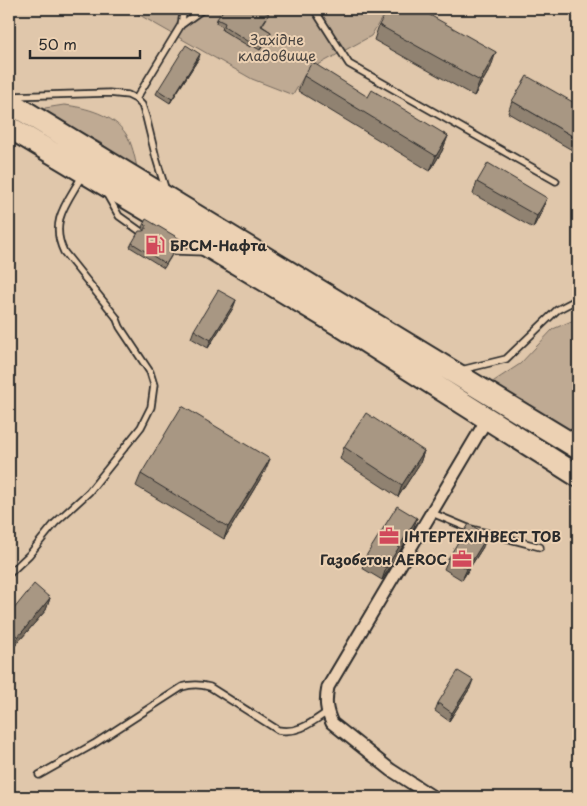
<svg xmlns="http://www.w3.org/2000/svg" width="587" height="806" viewBox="0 0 587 806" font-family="'Playpen Sans',sans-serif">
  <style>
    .green { fill: #bfaa93; stroke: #756a5f }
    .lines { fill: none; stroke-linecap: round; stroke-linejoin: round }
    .lane-casing { stroke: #2b2b2b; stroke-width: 9 }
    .street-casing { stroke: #2b2b2b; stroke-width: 15 }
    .highway-casing { stroke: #2b2b2b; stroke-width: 25 }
    .lane { stroke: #ecd1b3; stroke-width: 5.5 }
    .street { stroke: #ecd1b3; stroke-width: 11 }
    .highway { stroke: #ecd1b3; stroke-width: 21 }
    .wall { fill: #908271; stroke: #2b2b2b }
    .shaded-wall { fill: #766a5c; stroke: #2b2b2b }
    .building { fill: #a89783; stroke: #2b2b2b }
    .labels { text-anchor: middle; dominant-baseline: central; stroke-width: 4; stroke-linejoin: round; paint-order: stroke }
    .park-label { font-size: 14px; fill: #494440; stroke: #ecd1b3 }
    .poi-label { font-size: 14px; font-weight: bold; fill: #2b2b2b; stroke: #ecd1b3; text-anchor: start }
  </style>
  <rect width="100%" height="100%" fill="#e0c7ab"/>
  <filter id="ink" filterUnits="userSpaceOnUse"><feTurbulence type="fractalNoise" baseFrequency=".02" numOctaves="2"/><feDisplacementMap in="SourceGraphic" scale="10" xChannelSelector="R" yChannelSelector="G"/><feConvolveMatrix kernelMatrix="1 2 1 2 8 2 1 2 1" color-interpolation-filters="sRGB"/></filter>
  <g filter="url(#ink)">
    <path class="green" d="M129,9H387L371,36L307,71L293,95L252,79Z
      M64,105C85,107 114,115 126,134C132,143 135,158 137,168L132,167L101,143L44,112L45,108Z
      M574,320H578V436L491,383L520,364L553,329Z"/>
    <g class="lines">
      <defs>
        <path id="lane" d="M314,9L349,64L556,181
          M181,25L203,9
          M12,96L109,93L128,95L136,99L142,105L146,117L156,158L166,191
          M136,99L181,25L184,9
          M106,193L119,216L140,231
          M175,251L205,252
          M461,370L506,359L557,310L578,299
          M432,513L468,528L540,547
          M9,574L29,555L55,523L89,492L141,427L151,407L154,385L150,372L120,327L116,317L64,252C49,221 67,203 82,176
          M39,775L94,744L182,687C192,684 199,684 210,687L278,730C298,734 311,723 327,712"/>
        <path id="street" d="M433,797L391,770L332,723C326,710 325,702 328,687L487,419"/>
        <path id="highway" d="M9,102L578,448
          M9,127L341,326L578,476"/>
      </defs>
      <use href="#lane" class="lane-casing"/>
      <use href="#street" class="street-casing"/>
      <use href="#highway" class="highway-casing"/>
      <use href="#lane" class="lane"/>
      <use href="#street" class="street"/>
      <use href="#highway" class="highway"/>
    </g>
    <path class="wall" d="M267,18L262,26L271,32L269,36L260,50L251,45L250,47L222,30L223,27L216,23L217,19Z
      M379,25L491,67L474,96L374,40Z
      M199,58L170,103L156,94L158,90Z
      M304,76L368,97L448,136L442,151L430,171L298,91Z
      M512,101L578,139L572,150L508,113Z
      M477,182L543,209L533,228L473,194Z
      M144,223L180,239L177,246L173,248L174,251L172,255L164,268L130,247L132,243L144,230L142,227Z
      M236,300L233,308L208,348L191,338L194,330Z
      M344,447L424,451L420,463L398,497L340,459Z
      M265,471L224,539L136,486L141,474Z
      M413,530L382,580L362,568L366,556Z
      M483,547L462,580L444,569L449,557Z
      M50,598L46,610L13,648L9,645V615Z
      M470,688L449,721L435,711L438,703Z"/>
    <path class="shaded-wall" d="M271,32L269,36L260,50L262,46Z
      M496,52L491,67L474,96L480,81Z
      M200,54L199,58L170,103L172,99Z
      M578,135V139L572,150L576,138Z
      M448,136L442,151L430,171L436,156Z
      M547,198L543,209L533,228L537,216Z
      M180,239L177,246L171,249L172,245Z
      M236,300L233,308L208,348L211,340Z
      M424,451L420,463L398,497L402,485Z
      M270,459L265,471L224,539L228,527Z
      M417,518L413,530L382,580L386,568Z
      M488,535L483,547L462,580L467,569Z
      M50,598L46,610L13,648L18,637Z
      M473,680L470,688L449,721L452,713Z"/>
    <path class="building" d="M224,9H260L269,14L261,26L271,32L262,46L253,41L251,43L224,26L225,23L217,19Z
      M388,9H419L496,52L480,81L379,25Z
      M186,45L200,54L172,99L158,90Z
      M312,62L368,97L372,90L448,136L436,156L304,76Z
      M527,76L578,105V135L576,138L512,101Z
      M488,163L547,198L537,216L477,182Z
      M146,219L180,239L179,242L172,245L174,251L166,264L132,243L139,231H143L146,229V225L144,223Z
      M218,290L236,300L211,340L194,330Z
      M182,406L270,459L228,527L141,474Z
      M366,413L424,451L402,485L344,447Z
      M397,506L417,518L386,568L366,556Z
      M469,524L488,535L467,569L449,557Z
      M34,584L50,598L18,637L9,629V615Z
      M458,671L473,680L452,713L438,703Z"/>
  </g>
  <defs>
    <symbol id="fuel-bare" viewBox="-9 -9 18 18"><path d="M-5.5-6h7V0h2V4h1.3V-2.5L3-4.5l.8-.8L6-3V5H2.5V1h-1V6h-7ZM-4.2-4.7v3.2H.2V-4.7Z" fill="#d1495b" stroke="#ecd1b3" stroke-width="2.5" paint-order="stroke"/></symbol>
    <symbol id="office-bare" viewBox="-9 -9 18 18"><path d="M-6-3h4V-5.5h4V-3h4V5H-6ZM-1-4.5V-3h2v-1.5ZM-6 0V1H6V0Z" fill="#d1495b" stroke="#ecd1b3" stroke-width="2.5" paint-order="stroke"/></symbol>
  </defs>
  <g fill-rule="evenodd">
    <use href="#fuel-bare" x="141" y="231" width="28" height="28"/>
    <use href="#office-bare" x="375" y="522" width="28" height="28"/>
    <use href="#office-bare" x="448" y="545" width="28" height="28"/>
  </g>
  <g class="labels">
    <g class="park-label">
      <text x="277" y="39">Західне<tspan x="277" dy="16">кладовище</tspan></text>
    </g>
    <g class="poi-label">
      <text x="170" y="245">БРСМ-Нафта</text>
      <text x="404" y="536">ІНТЕРТЕХІНВЕСТ ТОВ</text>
      <text x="447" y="559" text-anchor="end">Газобетон AEROC</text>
    </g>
  </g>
  <rect width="587" height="806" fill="none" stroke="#ecd1b3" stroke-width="30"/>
  <rect x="15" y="15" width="557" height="776" fill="none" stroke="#2b2b2b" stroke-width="2" filter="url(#ink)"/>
  <path d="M30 50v8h110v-8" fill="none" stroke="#2b2b2b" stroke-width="2.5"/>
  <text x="38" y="50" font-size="15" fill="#2b2b2b" stroke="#ecd1b3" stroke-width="4" paint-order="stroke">50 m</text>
</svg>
